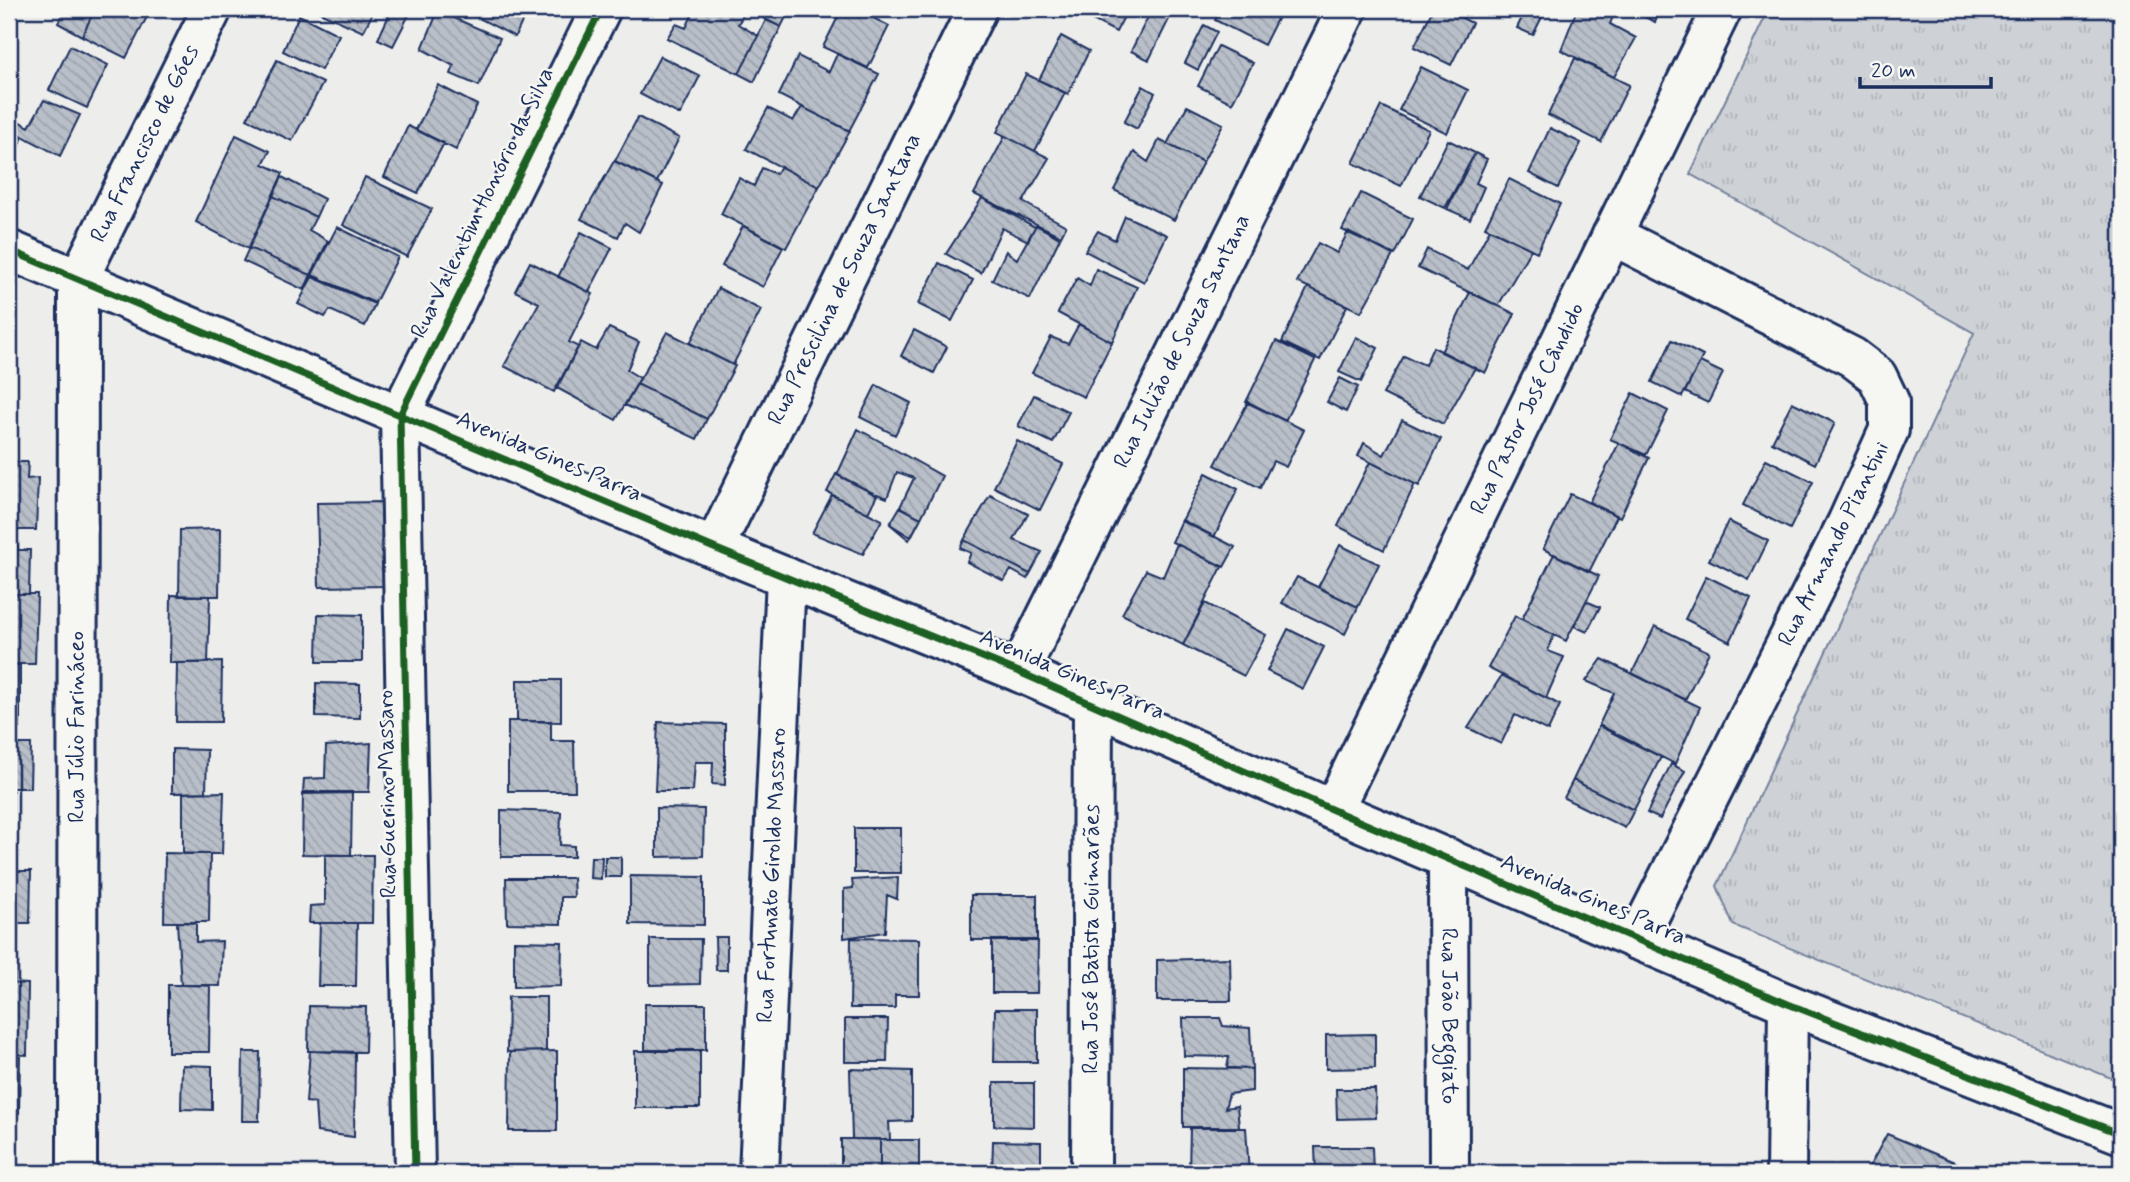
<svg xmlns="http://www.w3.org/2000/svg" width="2130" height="1182" viewBox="0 0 2130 1182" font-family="Mynerve,sans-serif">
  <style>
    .park { fill: url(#park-tufts); stroke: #74809a; stroke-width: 2 }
    .building { fill: url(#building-back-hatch); stroke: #1b2f5e; stroke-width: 2 }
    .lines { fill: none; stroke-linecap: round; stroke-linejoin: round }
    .minor-casing { stroke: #1b2f5e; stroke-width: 44 }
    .minor { stroke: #f6f6f2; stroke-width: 38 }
    .cycleway-casing { stroke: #f6f6f2; stroke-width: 11 }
    .cycleway { stroke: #1b5e20; stroke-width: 7 }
    .labels { text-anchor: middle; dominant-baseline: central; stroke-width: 5; stroke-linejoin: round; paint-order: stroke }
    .street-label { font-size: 23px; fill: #1b2f5e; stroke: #f6f6f2 }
  </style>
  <defs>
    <pattern id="park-tufts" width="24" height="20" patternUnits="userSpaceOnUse" patternTransform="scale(1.75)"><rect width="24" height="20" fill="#ced2d7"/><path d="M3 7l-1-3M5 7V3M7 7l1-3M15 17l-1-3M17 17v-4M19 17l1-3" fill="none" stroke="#b0b5bb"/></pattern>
    <pattern id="building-back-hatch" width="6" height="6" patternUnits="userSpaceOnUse" patternTransform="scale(1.75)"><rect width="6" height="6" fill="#b9bfc8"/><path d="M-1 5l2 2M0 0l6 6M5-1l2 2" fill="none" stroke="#9ea4ae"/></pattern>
  </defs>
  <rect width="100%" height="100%" fill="#edeeec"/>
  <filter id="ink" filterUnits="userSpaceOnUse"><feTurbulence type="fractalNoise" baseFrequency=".0143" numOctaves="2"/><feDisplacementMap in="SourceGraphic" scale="14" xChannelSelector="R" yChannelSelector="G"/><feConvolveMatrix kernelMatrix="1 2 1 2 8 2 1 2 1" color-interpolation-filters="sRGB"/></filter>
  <g filter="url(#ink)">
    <path class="park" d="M1769,9H2121V1082L1733,925L1717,886L1974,333L1690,174Z"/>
    <path class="building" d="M66,9H95L82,36L58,23Z
      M95,9H151L126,58L82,36Z
      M313,9H375L363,32Z
      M392,9H412L393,46L378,39Z
      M477,9H528L515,37L473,15Z
      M695,9L746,10L738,24L758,36L739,74L667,38L676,24L686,28Z
      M768,9H790L781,27L763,18Z
      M842,9H856L889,26L868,68L823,47Z
      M1071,9H1128L1116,32Z
      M1152,9H1174L1149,60L1131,51Z
      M1221,9H1282L1264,45L1215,20Z
      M1433,9H1444L1472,23L1451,65L1414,47Z
      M1526,9H1546L1533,35L1517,28Z
      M1577,9H1616L1610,24L1636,38L1614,77L1561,50Z
      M1629,9H1660L1655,22Z
      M438,11L500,38L479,86L451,74L454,66L422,49Z
      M299,15L339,35L321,70L283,51Z
      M766,20L781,27L754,82L739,74Z
      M1204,25L1217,32L1198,70L1185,63Z
      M1061,36L1089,51L1068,94L1039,80Z
      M70,46L108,65L87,108L49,90Z
      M1218,46L1253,63L1232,103L1198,86Z
      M837,54L879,74L849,131L779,95L798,56L829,72Z
      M660,56L700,76L680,115L640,94Z
      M1575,58L1629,85L1601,142L1548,115Z
      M277,60L323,83L292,141L247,119Z
      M1421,67L1468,90L1447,133L1399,110Z
      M1026,74L1065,93L1035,151L997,132Z
      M438,85L477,105L456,150L416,130Z
      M1143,86L1155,93L1137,129L1124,122Z
      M44,100L80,115L60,156L9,129V116L29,127Z
      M1187,106L1223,124L1203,162L1167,144Z
      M1381,106L1429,130L1401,186L1353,163Z
      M802,107L850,131L819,187L746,149L768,108L793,121Z
      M638,117L679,138L657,182L615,161Z
      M408,126L444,143L418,193L384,177Z
      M1550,128L1581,143L1558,188L1529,173Z
      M9,131L23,137L9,166Z
      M236,135L270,151L263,164L283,173L248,249L196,222Z
      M1005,136L1049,158L1023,202L1066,226L1061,236L974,194Z
      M1159,140L1203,162L1174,220L1114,190L1134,152L1148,162Z
      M1448,140L1475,153L1445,208L1420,196Z
      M1475,153L1487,159L1476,183L1484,187L1470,219L1447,209Z
      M614,161L663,185L639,232L625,223L618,237L581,219Z
      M781,167L819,187L786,248L721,214L739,178L754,186L762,168L776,174Z
      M282,177L324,199L316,217L273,196Z
      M365,177L432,209L407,257L343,225Z
      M1509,179L1560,204L1537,252L1485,227Z
      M1361,193L1413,219L1395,255L1342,230Z
      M273,196L316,217L309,230L328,241L311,275L249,248Z
      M982,198L1035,227L1028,241L1002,228L981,273L946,254Z
      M1125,216L1167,235L1144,282L1085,251L1098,231L1115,240Z
      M1036,225L1060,238L1030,299L992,280L1006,251L1017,259Z
      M743,226L783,247L763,287L722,266Z
      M337,227L398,257L375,303L312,275Z
      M1490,229L1531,249L1498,306L1418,268L1427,249L1468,270Z
      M581,232L612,248L589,292L558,277Z
      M1348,232L1393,255L1361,312L1297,282L1318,243L1337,253Z
      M249,248L311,275L304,290L243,261Z
      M530,262L593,294L569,342L578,347L554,392L504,366L539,303L515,291Z
      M939,263L973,280L952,321L918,304Z
      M1096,269L1137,287L1112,342L1058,313L1077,278L1090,286Z
      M312,277L375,304L365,326L330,310L325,317L298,304Z
      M1308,287L1347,306L1320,360L1282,342Z
      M718,288L761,310L733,365L690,343Z
      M1470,292L1515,314L1485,373L1441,352Z
      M1079,324L1112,342L1084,397L1032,373L1051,337L1068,344Z
      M609,328L639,342L627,370L640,378L616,420L557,388L581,342L596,350Z
      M914,330L947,347L934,373L901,356Z
      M667,332L735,366L707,419L637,384Z
      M1356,337L1378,348L1361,382L1339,372Z
      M1672,340L1703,356L1682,397L1652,382Z
      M1276,341L1315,360L1285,421L1246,402Z
      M1433,347L1475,368L1443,424L1383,394L1404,356L1425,365Z
      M1700,362L1723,373L1708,403L1685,392Z
      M1340,378L1358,387L1346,412L1327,402Z
      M637,384L707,419L697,439L625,405Z
      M876,385L911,403L895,435L860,417Z
      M1633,393L1668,411L1646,455L1610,439Z
      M1034,395L1069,412L1053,443L1018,426Z
      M1248,402L1304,430L1286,467L1273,461L1260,488L1215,465Z
      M1792,402L1835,423L1815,464L1772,442Z
      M1402,420L1441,439L1419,486L1358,456L1364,443L1384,455Z
      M858,429L942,476L921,518L900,507L914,478L897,472L887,498L877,494L876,495L837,475Z
      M1017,441L1063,464L1040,510L994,487Z
      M1619,443L1649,458L1620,517L1589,502Z
      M1766,459L1813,482L1790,529L1743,505Z
      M9,462H28L27,479L38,478L36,530H9Z
      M1370,462L1415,484L1384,550L1338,526Z
      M1206,473L1238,489L1214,537L1182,521Z
      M836,474L877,495L868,513L827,492Z
      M1570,494L1617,516L1589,572L1543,549Z
      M832,495L882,520L863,554L812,533Z
      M990,495L1028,514L1014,540L1042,552L1030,574L964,540Z
      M382,502L385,586L319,587L317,503Z
      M900,507L921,518L909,540L890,524Z
      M900,507L921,518L911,537L890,524Z
      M1182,520L1235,547L1224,567L1172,542Z
      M1728,521L1768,541L1749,580L1709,560Z
      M220,529L219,596H179L180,530Z
      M9,530H16L18,550H30L29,594H9Z
      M964,540L1030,574L1027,579L1011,570L1004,581L967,562L971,553L960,548Z
      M1177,544L1222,567L1183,645L1122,614L1146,570L1163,577Z
      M1340,545L1379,564L1358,607L1318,587Z
      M1554,554L1599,576L1566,641L1522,619Z
      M1706,576L1751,598L1730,642L1685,619Z
      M1297,577L1358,607L1345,634L1282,603Z
      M9,594H37L35,664H9Z
      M171,595L210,596L208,663H170Z
      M1586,601L1600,607L1587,632L1574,626Z
      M1205,603L1266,635L1244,676L1183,645Z
      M318,614L362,615V662H317Z
      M1515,616L1554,635L1548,651L1564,657L1546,698L1488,668Z
      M1655,626L1709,652L1685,700L1632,673Z
      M1288,629L1324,647L1303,689L1267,671Z
      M1602,659L1700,707L1675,764L1599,725L1614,693L1586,681Z
      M222,662L221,722H176L177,663Z
      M9,665H20V728H9Z
      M1502,675L1560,705L1548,731L1515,715L1501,744L1468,728Z
      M517,680H561V722L517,721Z
      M316,683L360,684V718L316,717Z
      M508,721H551V741H574L575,791H508Z
      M658,722L725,724V785L712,784L713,762H695L693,791H655Z
      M1599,726L1661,757L1634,810L1573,780Z
      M371,743L369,792H303L304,779L325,778L326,746Z
      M9,744H31L30,788H9Z
      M172,749L207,750L206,792L172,793Z
      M1671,764L1685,771L1660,819L1647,813Z
      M1573,780L1634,810L1625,828L1564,798Z
      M9,791H13L12,853H9Z
      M224,792L222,854H183V793Z
      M352,793L351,855L302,854L303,794Z
      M657,808L704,809L703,856L657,857Z
      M501,810L561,812L560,845L574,846V857H501Z
      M854,828H901V873H854Z
      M165,853L210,854L209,922H164Z
      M325,855H373L372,923H309L310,906L325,905Z
      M591,857H602L601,879L590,878Z
      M605,857H621V877H605Z
      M9,871H31L30,923H9Z
      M630,876L704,877V925L630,924Z
      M898,877L897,899L887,895L885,932L844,938V889L853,888L852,880Z
      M506,878H573L574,897H561V924L507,923Z
      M971,895H1037V940H971Z
      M177,922L196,923V942L222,941L220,986L181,985Z
      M320,923H357L356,986H318Z
      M9,924H18L15,983H9Z
      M715,937H727V970H716Z
      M851,938L919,939V995H895V1008H850Z
      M650,939H701L700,984L650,985Z
      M514,941L562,942L561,986L514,987Z
      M992,941H1038L1037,993H992Z
      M1230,958L1231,1001H1157V960Z
      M9,983L28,984L27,1055L9,1054Z
      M168,985H210L209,1052H168Z
      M508,997H546V1051L507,1052Z
      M645,1004H706V1050H645Z
      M309,1006L366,1007L365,1052L308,1051Z
      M995,1009H1037V1062H994Z
      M1183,1018H1220L1223,1026L1250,1028L1252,1069L1227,1068L1229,1057L1184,1056Z
      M845,1019H888L887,1062H845Z
      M1375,1034V1068L1326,1069V1035Z
      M310,1051L355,1053L354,1137L317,1132L315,1103L306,1102Z
      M557,1051V1131H509L510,1052Z
      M635,1051H700V1108H635Z
      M243,1052H260L259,1121H242Z
      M9,1054H20L19,1113H9Z
      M182,1065L212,1066V1110L181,1109Z
      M1183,1068L1252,1069V1091L1229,1094L1225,1108L1237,1106L1239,1127H1183Z
      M850,1069L912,1071V1121L889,1122L890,1140L852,1139Z
      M994,1083H1034V1127L994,1126Z
      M1336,1089H1375L1376,1118L1337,1119Z
      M1190,1128H1246L1249,1173H1189Z
      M1887,1134L1981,1173H1866Z
      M841,1139H880V1173H841Z
      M880,1140H919V1173H880Z
      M993,1141L1041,1142V1173H992Z
      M1315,1147H1372L1373,1173H1316Z"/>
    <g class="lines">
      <defs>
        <g id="minor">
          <path d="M1612,235L1852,357L1877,376L1889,401V430L1847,523L1637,940"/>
          <path d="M9,250L714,548L1019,672L1333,810L1788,1004L2121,1134"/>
          <path id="s1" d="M714,548L977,9"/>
          <path id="s2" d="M1019,672L1347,9"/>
          <path id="s3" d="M1333,810L1722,9"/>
          <path id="s4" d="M1448,858L1449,1173"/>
          <path id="s5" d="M77,1173L78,280L212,9"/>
          <path d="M415,1173L400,415L601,9"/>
          <path id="s6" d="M759,1173L786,577"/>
          <path id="s7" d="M1091,1173L1093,705"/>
          <path d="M1786,1173L1788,1004"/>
        </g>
      </defs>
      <use href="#minor" class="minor-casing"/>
      <use href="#minor" class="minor"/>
      <defs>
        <path id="cycleway" d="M9,250L714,548L1019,672L1333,810L1788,1004L2121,1134
          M415,1173L400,415L601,9"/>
      </defs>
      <use href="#cycleway" class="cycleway-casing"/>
      <use href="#cycleway" class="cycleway"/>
    </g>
  </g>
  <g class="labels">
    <g class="street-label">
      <text stroke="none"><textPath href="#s5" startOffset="1045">Rua Francisco de Góes</textPath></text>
      <text transform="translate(483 203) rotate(-64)">Rua Valentim Honório da Silva</text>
      <text stroke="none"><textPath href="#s1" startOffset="299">Rua Prescilina de Souza Santana</textPath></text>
      <text stroke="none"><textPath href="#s2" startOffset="369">Rua Julião de Souza Santana</textPath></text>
      <text stroke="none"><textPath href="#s3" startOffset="446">Rua Pastor José Cândido</textPath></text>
      <text transform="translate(549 457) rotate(23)">Avenida Gines Parra</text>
      <text transform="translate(1834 544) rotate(-64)">Rua Armando Piantini</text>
      <text transform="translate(1072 675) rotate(23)">Avenida Gines Parra</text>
      <text stroke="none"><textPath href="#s5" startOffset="446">Rua Júlio Farináceo</textPath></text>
      <text transform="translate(388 794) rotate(-91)">Rua Guerino Massaro</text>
      <text stroke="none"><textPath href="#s6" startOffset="298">Rua Fortunato Giroldo Massaro</textPath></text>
      <text transform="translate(1593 900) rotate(23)">Avenida Gines Parra</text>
      <text stroke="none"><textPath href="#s7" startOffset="234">Rua José Batista Guimarães</textPath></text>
      <text stroke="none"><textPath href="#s4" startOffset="158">Rua João Beggiato</textPath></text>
    </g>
  </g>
  <rect width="2130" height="1182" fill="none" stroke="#f6f6f2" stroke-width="35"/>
  <rect x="18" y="18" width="2095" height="1147" fill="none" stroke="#1b2f5e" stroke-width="2.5" filter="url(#ink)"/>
  <path d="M1860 77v10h131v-10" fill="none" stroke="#1b2f5e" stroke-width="3.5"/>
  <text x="1871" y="77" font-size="21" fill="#1b2f5e" stroke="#f6f6f2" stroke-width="5" paint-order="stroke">20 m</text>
</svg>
